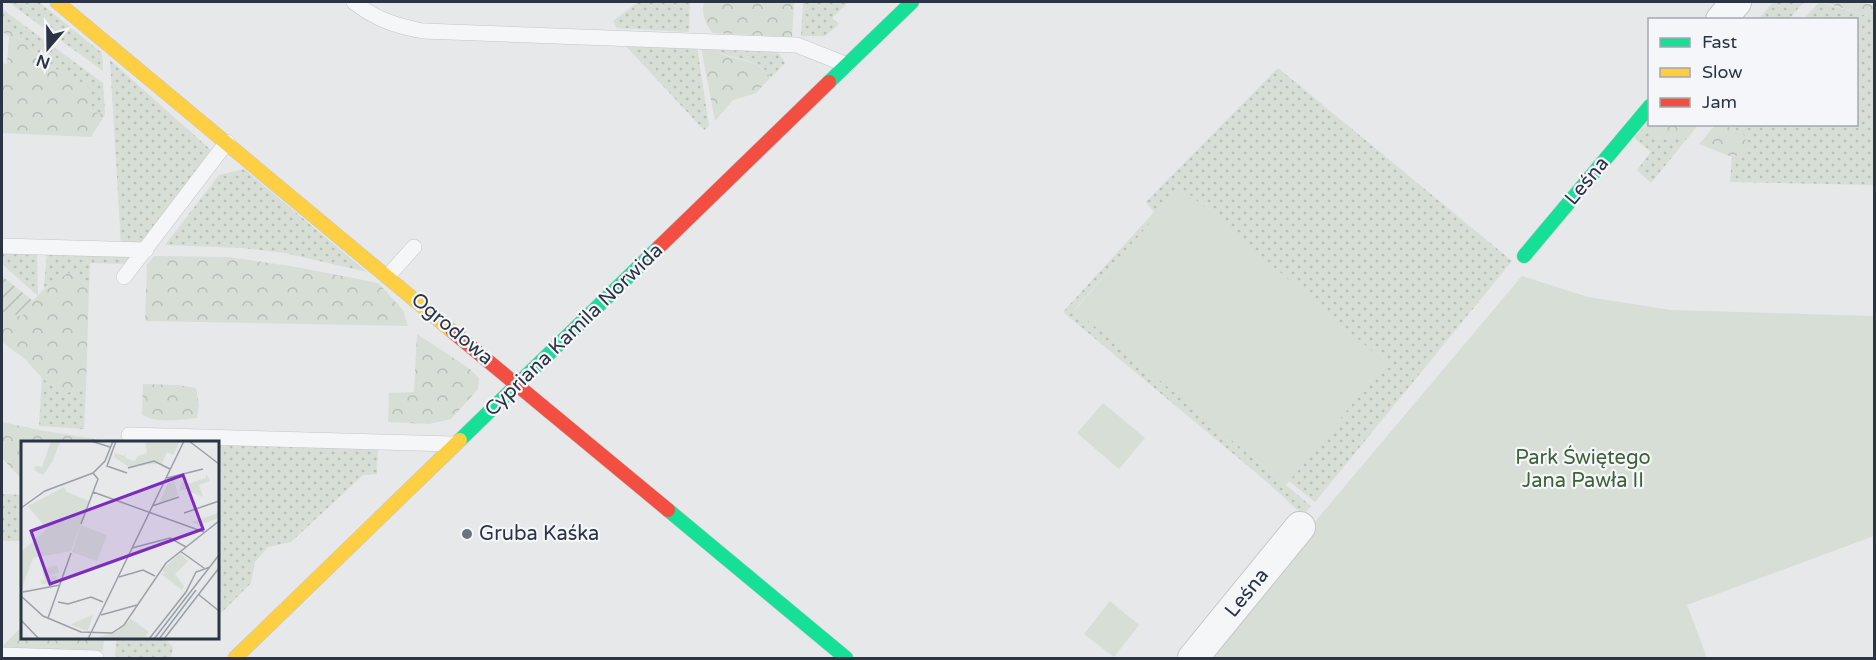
<svg xmlns="http://www.w3.org/2000/svg" width="1876" height="660" viewBox="0 0 1876 660" font-family="'Varela Round',sans-serif">
  <style>
    .grass { fill: url(#grass-dots) }
    .forest { fill: url(#forest-crowns) }
    .park { fill: #d6ded6 }
    .garden { fill: url(#garden-furrows) }
    .lines { fill: none; stroke-linecap: round; stroke-linejoin: round }
    .lane-casing { stroke: #c4c6c8; stroke-width: 16 }
    .street-casing { stroke: #c4c6c8; stroke-width: 32 }
    .fast-casing { stroke: #c4c6c8; stroke-width: 15 }
    .slow-casing { stroke: #c4c6c8; stroke-width: 15 }
    .jam-casing { stroke: #c4c6c8; stroke-width: 15 }
    .lane { stroke: #f5f6f7; stroke-width: 15 }
    .street { stroke: #f5f6f7; stroke-width: 30 }
    .fast { stroke: #16e098; stroke-width: 14 }
    .slow { stroke: #ffcf43; stroke-width: 14 }
    .jam { stroke: #f24e42; stroke-width: 14 }
    .poi-dot { fill: #6c737f; stroke: #f4f6f9; stroke-width: 2 }
    .labels { text-anchor: middle; dominant-baseline: central; stroke-width: 4.5; stroke-linejoin: round; paint-order: stroke }
    .street-label { font-size: 20px; fill: #2b3445; stroke: #f4f6f9 }
    .park-label { font-size: 20px; fill: #3f6138; stroke: #f4f6f9 }
    .poi-label { font-size: 20px; fill: #2b3445; stroke: #f4f6f9; text-anchor: start }
    .inset-road { fill: none; stroke: #9ba0a8; stroke-width: 1.5 }
    .view { fill: #7b2cbf; fill-opacity: 0.15; stroke: #7b2cbf; stroke-width: 3 }
    .inset-edge { fill: none; stroke: #2b3445; stroke-width: 3 }
  </style>
  <defs>
    <pattern id="grass-dots" width="8" height="8" patternUnits="userSpaceOnUse" patternTransform="scale(1.5)"><rect width="8" height="8" fill="#d6ded6"/><path d="M2 2h.1M6 6h.1" fill="none" stroke="#b8bfb9" stroke-width="1.8" stroke-linecap="round"/></pattern>
    <pattern id="forest-crowns" width="20" height="18" patternUnits="userSpaceOnUse" patternTransform="scale(1.5)"><rect width="20" height="18" fill="#d6ded6"/><path d="M2 6a3 3 0 1 1 6 0M12 15a3 3 0 1 1 6 0" fill="none" stroke="#b8bfb9"/></pattern>
    <pattern id="garden-furrows" width="10" height="10" patternUnits="userSpaceOnUse" patternTransform="scale(1.5)"><rect width="10" height="10" fill="#d6ded6"/><path d="M-1 1l2-2M0 10L10 0M9 11l2-2" fill="none" stroke="#b8bfb9"/></pattern>
  </defs>
  <rect width="100%" height="100%" fill="#e6e8ea"/>
  <path class="grass" d="M8,2H39L102,53L103,71Z
    M638,2H690L689,32L617,28L613,21Z
    M803,2H849L832,18L839,24L825,36H801Z
    M1773,2H1804L1789,19L1758,20Z
    M1819,2L1874,18V185L1730,182L1732,157L1743,154L1744,135L1725,125L1856,124V20L1804,19Z
    M2,9L103,83L105,115L90,111L71,76L41,62L28,46L2,23Z
    M624,44L697,47L709,126L704,130Z
    M712,48L777,51L785,63L770,78C761,56 729,61 712,48Z
    M110,60L211,150L140,245H121Z
    M1278,68L1512,261L1315,502L1289,481L1385,363L1181,188L1075,309L1311,506L1303,515L1267,482L1063,312L1154,212L1146,202Z
    M1648,122L1653,136C1665,141 1675,133 1686,140L1651,183L1637,170L1651,152L1634,138Z
    M244,169L367,272L285,253L243,248L165,245L219,175Z
    M2,251L37,254L38,296L2,264Z
    M47,252L130,253V264L90,263L89,287L71,272L44,288Z
    M42,378L63,394L86,387L84,429L39,426Z
    M218,444L378,448L377,474L363,475L291,542L268,547L255,562L251,583L218,616Z
    M2,494L22,495V541H2Z
    M117,638H164L173,647L171,658H123L115,656Z"/>
  <path class="forest" d="M704,2H794L792,37L713,33C705,24 701,13 704,2Z
    M1823,2H1858L1874,5V18Z
    M2,23L28,46L41,62L71,76L92,89L91,111L105,115L91,137L2,133V63L7,64L9,36L2,32Z
    M701,47L712,48L724,55L756,64L767,72L770,78L756,93L733,100L715,121Z
    M1648,122L1650,124L1698,125L1686,140C1675,134 1665,141 1653,136Z
    M1716,124L1725,125L1744,135L1746,142L1743,154L1732,157L1699,144Z
    M154,256L228,257L296,267L378,283L403,310L408,326L145,321L147,265Z
    M71,272L89,287L86,387L63,394L42,378L25,359L2,342V314L4,312L22,316C37,294 47,284 71,272Z
    M417,334L470,369L479,378L478,389L451,419L429,424L388,422L389,393L414,392Z
    M143,384L178,385L196,388L199,405L197,418C180,420 157,423 142,415Z
    M2,422L39,430L113,442H22V479L2,458Z
    M22,626V638H104L103,650L98,653L2,647Z"/>
  <path class="park" d="M1181,187L1386,363L1286,485L1075,310Z
    M1522,276L1588,297L1671,310L1874,316V536L1687,605L1707,658H1202L1318,518Z
    M1103,403L1145,438L1119,469L1077,433Z
    M1110,601L1139,625L1114,657L1084,634Z"/>
  <path class="garden" d="M2,276L33,301L22,316L4,312L2,314Z"/>
  <g class="lines">
    <defs>
      <path id="lane" d="M354,2C375,19 396,26 423,31L797,45L847,65
        M2,246L146,250
        M388,276L414,247
        M124,277L227,142
        M129,435L453,444
        M2,655L96,658"/>
      <path id="street" d="M1721,20L1736,2
        M1193,658L1300,527"/>
      <path id="fast" d="M829,82L912,2
        M1524,256L1650,106
        M460,440L659,247
        M668,510L846,658"/>
      <path id="slow" d="M57,2L453,332
        M235,658L460,440"/>
      <path id="jam" d="M659,247L829,82
        M453,332L668,510"/>
    </defs>
    <use href="#lane" class="lane-casing"/>
    <use href="#street" class="street-casing"/>
    <use href="#fast" class="fast-casing"/>
    <use href="#slow" class="slow-casing"/>
    <use href="#jam" class="jam-casing"/>
    <use href="#lane" class="lane"/>
    <use href="#street" class="street"/>
    <use href="#fast" class="fast"/>
    <use href="#slow" class="slow"/>
    <use href="#jam" class="jam"/>
  </g>
  <circle class="poi-dot" cx="467" cy="534" r="6"/>
  <g class="labels">
    <g class="street-label">
      <text transform="translate(1587 181) rotate(-50)">Leśna</text>
      <text transform="translate(452 329) rotate(40)">Ogrodowa</text>
      <text transform="translate(574 330) rotate(-44)">Cypriana Kamila Norwida</text>
      <text transform="translate(1247 593) rotate(-51)">Leśna</text>
    </g>
    <g class="park-label">
      <text x="1583" y="458">Park Świętego<tspan x="1583" dy="23">Jana Pawła II</tspan></text>
    </g>
    <g class="poi-label">
      <text x="479" y="534">Gruba Kaśka</text>
    </g>
  </g>
  <g transform="translate(21 441)">
    <rect width="198" height="198" fill="#e6e8ea"/>
    <path d="M185,32L189,40L178,44L182,56L165,49L169,47L158,50L161,40L164,44L185,37ZM149,38H153L157,54L138,62L147,42H152ZM60,84L86,94L76,120L51,111ZM159,112L167,120L154,133L163,145L161,149L139,132L145,133L141,129ZM36,124L38,131L28,135H36L34,142L21,143L19,138L24,140L21,129Z" fill="#d6ded6"/>
    <path d="M124,0H159L152,14L146,11L141,22L108,26L93,16L94,12L103,15L105,12L104,17L114,20L117,15L126,12ZM198,67V77L180,83L184,87L170,81L195,73ZM72,174L67,190L50,184L52,182ZM110,178L128,191L123,198H72L95,191Z" fill="#d6ded6"/>
    <path d="M30,0H39L32,20L22,34L13,29L14,25L21,26ZM43,46L46,51L68,60L50,110L12,117L0,149V111L26,88L7,65ZM63,86L85,94L80,107L58,99Z" fill="#d6ded6"/>
    <path class="inset-road" d="M70,0L89,6M95,0L86,25L106,32M168,0L198,23M107,27L133,20L149,28M146,37L182,28M72,51L183,91M131,65L158,56M0,67L24,50L72,32L84,20L92,0M163,72L198,60M60,83L77,38L72,32M111,107L149,97L165,106M159,110L183,127M98,136L122,129L134,135M2,151L39,144M177,153L198,170M0,155L22,175L60,191L91,192L103,184L145,122L198,80M37,161L47,163L70,156L82,161M80,174L116,164M27,177L50,112M0,179L18,198M67,198L163,0M128,198L165,151L175,131L189,126M133,198L198,114M138,198L175,149M143,198L198,127"/>
    <path class="view" d="M162,34L182,88L29,143L10,90Z"/>
    <rect width="198" height="198" class="inset-edge"/>
  </g>
  <rect width="1876" height="660" fill="none" stroke="#2b3445" stroke-width="6"/>
  <rect x="1648" y="18" width="210" height="108" fill="#f4f6f9" stroke="#a4a8b1" stroke-width="1.5"/>
  <rect x="1660" y="38" width="30" height="9" fill="#16e098" stroke="#a4a8b1" stroke-width="1.5"/>
  <text x="1702" y="48" font-size="18" fill="#2b3445">Fast</text>
  <rect x="1660" y="68" width="30" height="9" fill="#ffcf43" stroke="#a4a8b1" stroke-width="1.5"/>
  <text x="1702" y="78" font-size="18" fill="#2b3445">Slow</text>
  <rect x="1660" y="98" width="30" height="9" fill="#f24e42" stroke="#a4a8b1" stroke-width="1.5"/>
  <text x="1702" y="108" font-size="18" fill="#2b3445">Jam</text>
  <g transform="translate(48 48) rotate(200)" stroke="#f4f6f9" stroke-width="4.5" paint-order="stroke">
  <path d="M0-4.5L10 22L0 15L-10 22Z" fill="#2b3445"/>
  <text y="-9" font-size="16" font-weight="bold" text-anchor="middle" fill="#2b3445">N</text>
  </g>
</svg>
